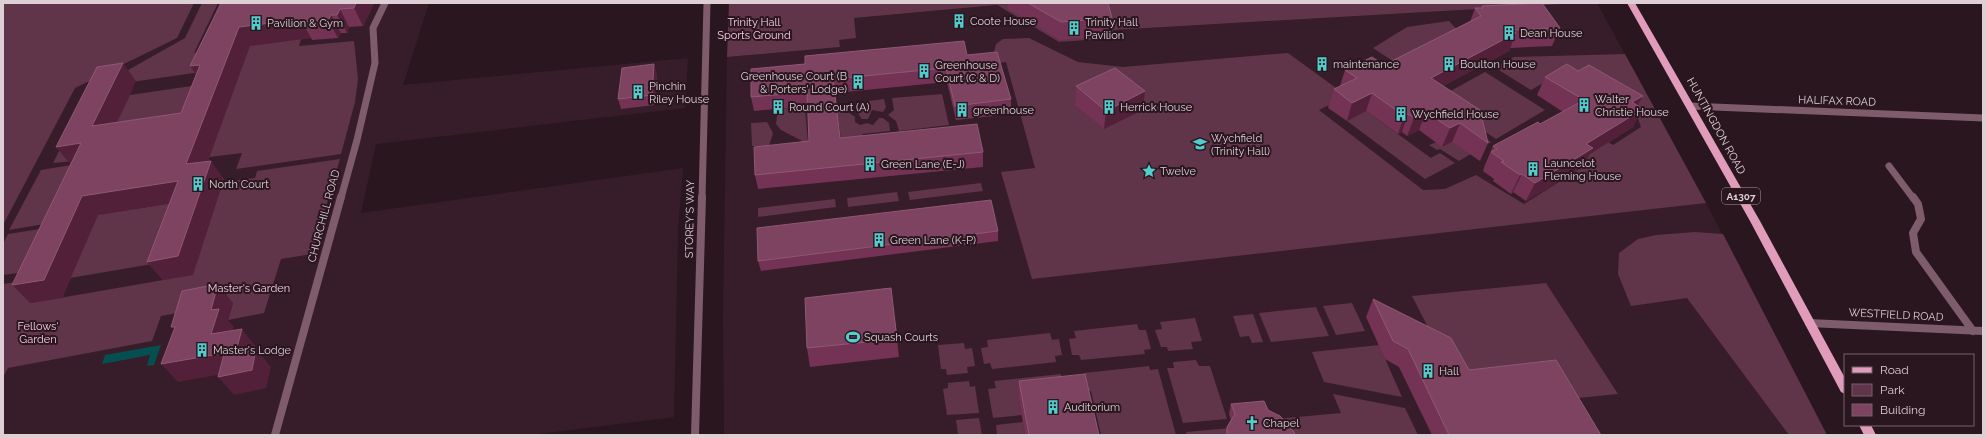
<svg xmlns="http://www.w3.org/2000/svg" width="1986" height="438" viewBox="0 0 1986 438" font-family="Raleway,sans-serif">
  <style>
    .built { fill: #371d2a }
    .green { fill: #603449 }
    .water { fill: #044f4f }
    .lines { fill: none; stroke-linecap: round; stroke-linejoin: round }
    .minor-far1 { stroke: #7e5c6b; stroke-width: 7 }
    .minor { stroke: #7e5c6b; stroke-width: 8 }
    .primary { fill: #e19bbb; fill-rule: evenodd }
    .wall { fill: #743254 }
    .shaded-wall { fill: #522039 }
    .building { fill: #7f4362; stroke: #8e5974 }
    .labels { text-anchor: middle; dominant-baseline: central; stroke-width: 4; stroke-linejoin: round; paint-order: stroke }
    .shield { fill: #2a161f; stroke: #a8989e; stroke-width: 1 }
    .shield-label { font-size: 10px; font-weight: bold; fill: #decfd5 }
    .poi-label { font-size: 11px; fill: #decfd5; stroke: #2a161f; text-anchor: start }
    .park-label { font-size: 11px; fill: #f9cde0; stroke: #2a161f }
    .street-label { font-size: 11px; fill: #decfd5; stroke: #2a161f }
  </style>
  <rect width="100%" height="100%" fill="#2a161f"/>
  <path class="built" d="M3,3H429L403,85L688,58L685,108L376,144L361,213L683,168L678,230L674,417L530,435H3Z
    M1583,3H1597L1706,203L1827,435H724L723,314L727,57L839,47L838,40L854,18L997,5L1059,42L1115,38L1113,30Z"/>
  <path class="green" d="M3,3H194L177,38L75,88L3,225Z
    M202,3H218L194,53L301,39L299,46L354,41L358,79L355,102L341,154L236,169L242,153L209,157L242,66L111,85L74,161L53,163L89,92L185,38Z
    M729,3H1582L1113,30L1115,38L1059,42L997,5L854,18L856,38L839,40L840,47L727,57Z
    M1449,21L1463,36L1405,69L1373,48L1407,27Z
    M1029,38L1078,62L1123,67L1288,53L1347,96L1319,110L1423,190L1445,189L1476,175L1524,204L1583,167V127L1613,145L1641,127L1629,94L1552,78L1531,90L1494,67L1514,57L1625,54L1706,203L1032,279L1001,172L1035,168L1006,62L991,64L996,44L1003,39Z
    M1485,72L1545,110L1496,139L1436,99Z
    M212,83L194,132L107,145L130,95Z
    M942,94L949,125L899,131L896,121L888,115L894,110L892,98Z
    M884,99L886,107L883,112L872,110L868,119H862L857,112L855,103Z
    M847,104L848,112L855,117V122L860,125L867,123L873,125L879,118H883L889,123L890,131L862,134V136L841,139L836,105Z
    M799,107L800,110L805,109L808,142H804L781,130L776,124L778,109Z
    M1366,111L1431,158L1440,153L1455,163L1425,179L1347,121Z
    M767,122L773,133L769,146H752L751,123Z
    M1472,129L1491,142L1459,161L1440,149L1437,150L1429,145Z
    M340,159L312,254L281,259L264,313L228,320L233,303L161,316L152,341L8,368L3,377V284L42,278L31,303L192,275L223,182L255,178L257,171Z
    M71,165L68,220L9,230L41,170Z
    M981,183L983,191L910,200L908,192Z
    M897,192L899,201L848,207L847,198Z
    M835,199L836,207L758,217V208Z
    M191,200L170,261L70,278L98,215Z
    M66,225L46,269L3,275V244L8,234Z
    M1695,232L1723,234L1827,435H1789L1687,298L1631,306L1618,274L1619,253L1638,239L1656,235Z
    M1546,283L1618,394L1558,400L1459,388L1412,296Z
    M1352,303L1365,331L1336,335L1323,306Z
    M1316,307L1329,336L1271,342L1259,313Z
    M1253,314L1263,342L1252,343L1249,336L1240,337L1233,316Z
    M1195,318L1202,341L1191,342L1193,349L1168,351L1167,347H1161L1155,330L1162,329L1160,322Z
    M1137,324L1139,330H1146L1151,349L1144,350L1145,354L1081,360L1079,355H1072L1069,339L1076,338L1074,331Z
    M1050,333L1052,340L1059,339L1062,355L1055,356L1056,362L992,369L990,363L984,364L981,348L988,347L987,340Z
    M964,343L965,349L972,348L975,366L967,367L968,373L947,375L946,369H941L938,345Z
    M1379,345L1402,397L1324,382L1312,352Z
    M1196,360L1199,366H1210L1227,419L1183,423L1167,368H1174L1173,362Z
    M1149,366L1150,370L1158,369L1176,435H1101L1091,391L1019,399L1022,415L993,418L988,389L996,388L994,381L1061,374L1062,378L1085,376L1084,373Z
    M969,381L970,387L975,386L979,413L947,415L943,389L948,388V383Z
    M1333,394L1405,408L1418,435H1286L1265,420L1341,413Z
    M979,418L982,435H958L956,420Z
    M1023,422L1025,435H997L996,425Z
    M1230,428L1225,435H1187L1186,432Z"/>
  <path class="water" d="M161,345L154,365L147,366L150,355L102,364L105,355Z"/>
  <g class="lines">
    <path class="minor-far1" d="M1690,106L1983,118
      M1889,166L1913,198
      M341,198L357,140L375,63L373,28L385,3
      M702,198L707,3"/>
    <path class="minor" d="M1913,197L1918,204L1921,219L1913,233L1916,252L1973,331
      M1809,323L1983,331
      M275,435L341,197
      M695,435L702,197"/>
    <path class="primary" d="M1627,3H1635L1760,221L1845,378V394L1841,392L1750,221Z
      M1859,425H1871L1876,435H1864Z"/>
  </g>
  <path class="wall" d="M221,3H374L363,26L349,27L347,33H341L338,38L312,40L311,38L250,46L208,161L224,179L193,275L163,280L147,262L169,203L98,215L62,298L30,303L136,81L117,123L181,113L196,75Z
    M1008,3H1108L1112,18L1110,36L1060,40L1008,9Z
    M1482,6L1560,28L1552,46L1510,48L1509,51L1443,86L1488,143L1480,161L1452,142L1442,147L1419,130L1407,136L1402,132L1398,134L1366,111L1347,121L1328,108L1334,89L1340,86L1345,70L1384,65L1470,22L1475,8H1481Z
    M967,55L1011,99V114L956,120L947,82L835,93L840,138L983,152V167L758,189L755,175L809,141L808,106L754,111L751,97V69Z
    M1578,71L1643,96L1637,106L1633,127L1590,154L1583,167L1526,201L1513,192L1511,194L1493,181L1494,179L1483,171L1485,165L1493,146L1540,124L1563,112L1537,95L1545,77Z
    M657,74L655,105L621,109L618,99Z
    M1076,86L1143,110L1104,129L1075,105Z
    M998,231V241L761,271L758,261Z
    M891,288L899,357L810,367L807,348Z
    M1373,299L1469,370L1601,435H1432L1399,367L1385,359L1366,317Z
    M1019,381L1099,435H1025L1019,399Z
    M1231,404L1295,435H1225L1227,427L1231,420L1229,414Z"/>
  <path class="shaded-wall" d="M356,3H374L363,26L354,8Z
    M340,9L349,27L347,33L337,15Z
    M331,15L341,33L338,38L328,20Z
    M303,19L302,22L311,38L250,46L200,183L186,164L239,27Z
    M1516,33L1509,51L1424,96L1431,78Z
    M123,63L136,81L106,145L92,126Z
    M654,64L657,74L655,105L652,95Z
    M200,65L203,84L190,66Z
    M1145,91L1143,110L1104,129L1106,111Z
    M1372,93L1366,111L1347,121L1352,103Z
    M1643,96L1632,115V102Z
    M1643,109L1633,127L1590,154L1583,167L1526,201L1535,183L1586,144Z
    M1426,112L1419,130L1407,136L1414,118Z
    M1408,114L1402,132L1398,134L1404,116Z
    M1460,123L1452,142L1442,147L1450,128Z
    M81,143L71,165L56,147Z
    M211,161L224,179L193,275L163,280L147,262Z
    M1522,174L1513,192L1511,194L1520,175Z
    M178,181L192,200L98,215L62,298L30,303L12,285L82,196Z
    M218,284L233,303L228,320L234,327L226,352L211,334V310Z
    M242,329L256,347L251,369L178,382L161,364Z
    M256,349L271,367L266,388L234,395L218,377Z"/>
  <path class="building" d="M221,3H356L354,8L340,9L337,15H331L328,20L302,22L303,19L239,27L186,164L211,161L178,256L147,262L178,181L82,196L44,280L12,285L81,143L56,147L97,67L123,63L92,126L181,113L200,65L190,66Z
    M1028,3H1108L1112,18L1061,22Z
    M1542,3L1560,28L1512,30L1516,33L1431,78L1480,110L1488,143L1460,123L1450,128L1426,112L1414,118L1408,114L1404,116L1372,93L1352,103L1334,89L1357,78L1345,70L1372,57L1384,65L1481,16L1475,8H1483L1482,6Z
    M964,41L967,55L997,52L1011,99L955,106L946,68L833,79L840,138L977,124L983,152L755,175L754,147L809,141L807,92L751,97V69L805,64V56Z
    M654,64L652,95L618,99L622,68Z
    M1567,64L1578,71L1589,65L1643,96L1632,102L1643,109L1586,144L1593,148L1535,183L1522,174L1520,175L1501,162L1504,161L1491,152L1497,149L1493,146L1538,122L1540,124L1584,100L1545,77Z
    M1115,68L1145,91L1106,111L1076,86Z
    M991,200L998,231L758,261L757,228Z
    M218,284L211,310L219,309L211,334L242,329L236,351L161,364L175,327H171L182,291Z
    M891,288L897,339L807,348L805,298Z
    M1373,299L1451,338L1469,370L1556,360L1601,435H1449L1408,349L1393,341Z
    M256,349L252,370L218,377L224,354Z
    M1085,374L1099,435H1029L1019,381Z
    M1264,401L1268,410L1280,416L1294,432L1295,435H1227V427L1235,414L1231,404Z"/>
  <defs>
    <symbol id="building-bare" viewBox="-9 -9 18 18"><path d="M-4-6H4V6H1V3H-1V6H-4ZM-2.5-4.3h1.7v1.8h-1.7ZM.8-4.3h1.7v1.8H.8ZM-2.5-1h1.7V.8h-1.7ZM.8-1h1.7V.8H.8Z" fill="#52cdcd" stroke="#2a161f" stroke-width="2.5" paint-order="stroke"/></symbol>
    <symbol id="university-bare" viewBox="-9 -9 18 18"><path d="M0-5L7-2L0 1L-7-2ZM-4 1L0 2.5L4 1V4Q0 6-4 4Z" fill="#52cdcd" stroke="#2a161f" stroke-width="2.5" paint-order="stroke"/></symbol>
    <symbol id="sight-bare" viewBox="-9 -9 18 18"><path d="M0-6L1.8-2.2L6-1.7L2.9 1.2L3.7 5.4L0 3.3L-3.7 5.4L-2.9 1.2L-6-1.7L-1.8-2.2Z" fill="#52cdcd" stroke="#2a161f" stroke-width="2.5" paint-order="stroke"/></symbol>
    <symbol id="stadium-bare" viewBox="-9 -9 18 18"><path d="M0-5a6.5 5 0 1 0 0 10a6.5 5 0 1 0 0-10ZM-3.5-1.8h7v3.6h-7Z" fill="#52cdcd" stroke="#2a161f" stroke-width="2.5" paint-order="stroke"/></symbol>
    <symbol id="church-bare" viewBox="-9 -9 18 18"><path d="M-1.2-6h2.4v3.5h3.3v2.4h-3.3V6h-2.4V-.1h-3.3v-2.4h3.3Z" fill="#52cdcd" stroke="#2a161f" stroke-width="2.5" paint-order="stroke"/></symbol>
  </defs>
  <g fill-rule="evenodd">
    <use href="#building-bare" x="949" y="11" width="20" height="20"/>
    <use href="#building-bare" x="246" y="13" width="20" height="20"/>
    <use href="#building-bare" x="1064" y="18" width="20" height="20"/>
    <use href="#building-bare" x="1499" y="23" width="20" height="20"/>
    <use href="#building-bare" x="1312" y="54" width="20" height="20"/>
    <use href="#building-bare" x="1439" y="54" width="20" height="20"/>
    <use href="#building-bare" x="914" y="61" width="20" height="20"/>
    <use href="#building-bare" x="848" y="72" width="20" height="20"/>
    <use href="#building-bare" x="628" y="82" width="20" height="20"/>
    <use href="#building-bare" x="1574" y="95" width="20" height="20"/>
    <use href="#building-bare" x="768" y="97" width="20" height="20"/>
    <use href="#building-bare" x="1099" y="97" width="20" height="20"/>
    <use href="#building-bare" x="952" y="100" width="20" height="20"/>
    <use href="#building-bare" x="1391" y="104" width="20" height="20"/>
    <use href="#university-bare" x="1190" y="134" width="20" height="20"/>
    <use href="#building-bare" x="860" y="154" width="20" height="20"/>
    <use href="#building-bare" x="1523" y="159" width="20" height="20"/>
    <use href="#sight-bare" x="1139" y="161" width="20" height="20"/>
    <use href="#building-bare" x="188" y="174" width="20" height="20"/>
    <use href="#building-bare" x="869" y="230" width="20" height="20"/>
    <use href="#stadium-bare" x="843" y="327" width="20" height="20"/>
    <use href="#building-bare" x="192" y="340" width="20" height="20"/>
    <use href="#building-bare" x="1418" y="361" width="20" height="20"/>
    <use href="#building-bare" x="1043" y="397" width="20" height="20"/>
    <use href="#church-bare" x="1242" y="413" width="20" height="20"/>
  </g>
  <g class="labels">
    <rect class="shield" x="1722" y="188" width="38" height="16" rx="3"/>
    <g class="shield-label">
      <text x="1741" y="196">A1307</text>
    </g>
    <g class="poi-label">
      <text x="970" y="21">Coote House</text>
      <text x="1085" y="22">Trinity Hall<tspan x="1085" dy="13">Pavilion</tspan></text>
      <text x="267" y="23">Pavilion &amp; Gym</text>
      <text x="1520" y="33">Dean House</text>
      <text x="1333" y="64">maintenance</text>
      <text x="1460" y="64">Boulton House</text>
      <text x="935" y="65">Greenhouse<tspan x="935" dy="13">Court (C &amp; D)</tspan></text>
      <text x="847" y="76" text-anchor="end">Greenhouse Court (B<tspan x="847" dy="13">&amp; Porters' Lodge)</tspan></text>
      <text x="649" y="86">Pinchin<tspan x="649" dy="13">Riley House</tspan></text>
      <text x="1595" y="99">Walter<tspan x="1595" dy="13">Christie House</tspan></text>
      <text x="789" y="107">Round Court (A)</text>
      <text x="1120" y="107">Herrick House</text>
      <text x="973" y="110">greenhouse</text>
      <text x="1412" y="114">Wychfield House</text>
      <text x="1211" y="138">Wychfield<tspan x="1211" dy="13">(Trinity Hall)</tspan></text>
      <text x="1544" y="163">Launcelot<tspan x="1544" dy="13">Fleming House</tspan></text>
      <text x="881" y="164">Green Lane (E-J)</text>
      <text x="1160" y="171">Twelve</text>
      <text x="209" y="184">North Court</text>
      <text x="890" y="240">Green Lane (K-P)</text>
      <text x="864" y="337">Squash Courts</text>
      <text x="213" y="350">Master's Lodge</text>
      <text x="1439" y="371">Hall</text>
      <text x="1064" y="407">Auditorium</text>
      <text x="1263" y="423">Chapel</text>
    </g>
    <g class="park-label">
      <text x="754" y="22">Trinity Hall<tspan x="754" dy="13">Sports Ground</tspan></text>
      <text x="249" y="288">Master's Garden</text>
      <text x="38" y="326">Fellows'<tspan x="38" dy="13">Garden</tspan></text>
    </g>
    <g class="street-label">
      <text transform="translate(1837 101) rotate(2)">HALIFAX ROAD</text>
      <text transform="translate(1716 126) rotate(61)">HUNTINGDON ROAD</text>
      <text transform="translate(324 216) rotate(-75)">CHURCHILL ROAD</text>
      <text transform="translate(690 219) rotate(-89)">STOREY'S WAY</text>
      <text transform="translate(1896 315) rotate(3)">WESTFIELD ROAD</text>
    </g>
  </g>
  <rect width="1986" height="438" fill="none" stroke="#decfd5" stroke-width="8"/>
  <rect x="1844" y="354" width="130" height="72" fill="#2a161f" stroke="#726068"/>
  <rect x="1852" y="367" width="20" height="6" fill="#e19bbb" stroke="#726068"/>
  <text x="1880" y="374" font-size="12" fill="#decfd5">Road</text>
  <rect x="1852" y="384" width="20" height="12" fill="#603449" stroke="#726068"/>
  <text x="1880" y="394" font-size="12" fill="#decfd5">Park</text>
  <rect x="1852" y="404" width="20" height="12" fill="#7f4362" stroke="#726068"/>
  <text x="1880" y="414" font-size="12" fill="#decfd5">Building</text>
</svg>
